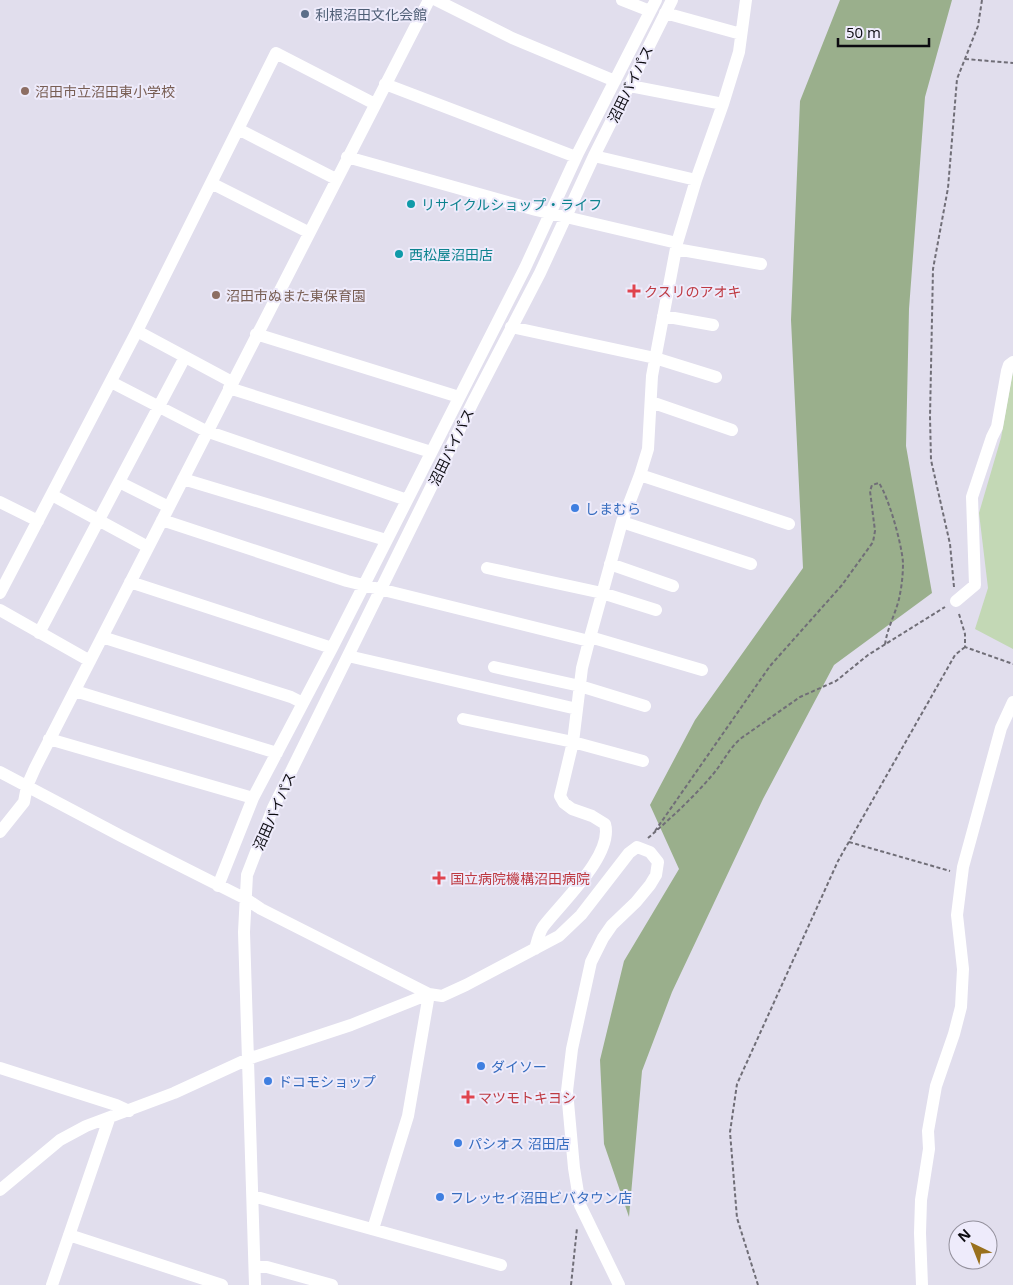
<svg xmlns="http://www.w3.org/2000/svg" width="1013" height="1285" viewBox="0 0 1013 1285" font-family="'Open Sans','Noto Sans JP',sans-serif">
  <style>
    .green { fill: #c3d8b5 }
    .forest { fill: #9aaf8c }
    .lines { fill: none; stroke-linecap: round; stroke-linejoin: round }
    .path { stroke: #706e77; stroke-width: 2; stroke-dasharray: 4 2.5; stroke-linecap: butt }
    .minor { stroke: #fff; stroke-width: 12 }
    .service-dot { fill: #5c6f8a; stroke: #eeebfb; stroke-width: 2 }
    .education-dot { fill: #8d6e63; stroke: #eeebfb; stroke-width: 2 }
    .culture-dot { fill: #0f9aa8; stroke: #eeebfb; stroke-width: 2 }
    .health-dot { fill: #e0444e; stroke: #eeebfb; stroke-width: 2 }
    .shop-dot { fill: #3f7fe0; stroke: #eeebfb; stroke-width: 2 }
    .labels { text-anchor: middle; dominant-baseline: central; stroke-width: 4; stroke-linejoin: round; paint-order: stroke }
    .service-label { font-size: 14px; fill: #4e5e75; stroke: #eeebfb; text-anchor: start }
    .street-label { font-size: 14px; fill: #0c0b10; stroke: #eeebfb }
    .education-label { font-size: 14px; fill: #785e54; stroke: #eeebfb; text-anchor: start }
    .culture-label { font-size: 14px; fill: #0d838f; stroke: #eeebfb; text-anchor: start }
    .health-label { font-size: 14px; fill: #be3a42; stroke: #eeebfb; text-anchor: start }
    .shop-label { font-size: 14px; fill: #366cbe; stroke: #eeebfb; text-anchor: start }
  </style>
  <rect width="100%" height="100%" fill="#e1deed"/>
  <path class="green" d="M1013,371V649L975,629L988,588L979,513L1001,438Z"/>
  <path class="forest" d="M840,0H952L925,97L909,309L906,446L932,593L834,665L763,799L672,992L642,1071L629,1217L604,1144L600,1060L624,961L679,869L650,805L695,720L803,568L791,320L800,101Z"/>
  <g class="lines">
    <path class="path" d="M965,59L1013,63
      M954,587L950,544L931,460L930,417L933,269L948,188L957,79L978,26L982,0
      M959,614L965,634V647L1013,664
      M655,831L770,666L842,585L873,542L875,531L870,491L872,485L879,483C889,498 902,545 903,563C903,573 902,584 900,594C897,612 887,627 885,645
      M648,838C671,818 694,797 714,773C723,762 729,749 740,739L800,697L836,681L868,655L945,607
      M849,842L950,871
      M571,1285L577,1228
      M758,1285L737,1218L730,1132L737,1084L838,861L955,655L965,647"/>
    <path class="minor" d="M436,0L512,38L615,81
      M622,0L650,11
      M665,13L741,34
      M385,84L576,157
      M630,86L723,104
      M238,129L336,179
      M594,156L696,180
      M347,157L536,210L677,243
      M211,183L308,232
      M676,249L761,264
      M663,316L713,325
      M511,327L655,358L716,377
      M137,331L232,382
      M256,334L459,397
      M111,382L206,431L407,500
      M229,388L431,452
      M651,402L732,430
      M640,475L789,524
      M183,479L386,540
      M119,482L169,507
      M52,495L148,547
      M0,502L38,521
      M162,520L347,581L589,641
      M622,522L751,564
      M610,564L673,586
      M487,568L602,593L656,610
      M130,582L332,648
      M0,593L137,331L276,53L375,104
      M956,601L975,585L972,497L992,437L997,427L1007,371L1009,365L1013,362
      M0,610L90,661
      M39,633L185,357
      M102,637L291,697L303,703
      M590,637L702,670
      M348,656L577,709
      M494,667L580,686L645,706
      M75,691L277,753
      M463,719L573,742L643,761
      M49,739L253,798
      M0,772L121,836L246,899L261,909L429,994L442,996L466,985L559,936L581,915L629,853L637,847L650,852L658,862L656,875L650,885L636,902L612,925L603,938L591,962L572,1049L567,1091L574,1168L580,1205L619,1285
      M0,832L24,802L27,786L35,768L429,0
      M218,886L253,798L332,648L525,268L578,153L656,0
      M535,949C537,942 539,933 543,927C560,904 614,855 605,824L592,816L572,809L564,803L560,796L562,788L573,742L582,668L589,641L622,522L640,475L648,449L652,376L677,243L696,180L723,104L739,52L746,0
      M0,1068L116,1105L129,1111
      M0,1190L60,1140L86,1126L174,1093L248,1059L351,1025L429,994L408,1116L373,1229
      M253,1196L501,1265
      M69,1235L222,1285
      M255,1267H267L332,1285
      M52,1285L109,1119
      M255,1285L244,932L247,875L273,808L473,402L540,273L594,156L672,0
      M922,1285L920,1233L921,1200L929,1149L928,1131L936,1086L954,1034L961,1007L963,969L957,915L963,867L1001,728L1013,702"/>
  </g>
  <circle class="service-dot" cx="305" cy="14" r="5"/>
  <g class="education-dot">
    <circle cx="25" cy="91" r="5"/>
    <circle cx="216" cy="295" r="5"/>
  </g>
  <g class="culture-dot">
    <circle cx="411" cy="204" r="5"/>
    <circle cx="399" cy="254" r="5"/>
  </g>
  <g class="health-dot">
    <path d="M631.5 283.5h5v5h5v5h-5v5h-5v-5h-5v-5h5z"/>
    <path d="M436.5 870.5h5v5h5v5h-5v5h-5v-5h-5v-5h5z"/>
    <path d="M465.5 1089.5h5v5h5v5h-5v5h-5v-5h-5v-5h5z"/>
  </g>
  <g class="shop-dot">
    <circle cx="575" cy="508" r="5"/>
    <circle cx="481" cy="1066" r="5"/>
    <circle cx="268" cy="1081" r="5"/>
    <circle cx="458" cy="1143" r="5"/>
    <circle cx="440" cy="1197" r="5"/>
  </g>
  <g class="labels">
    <g class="service-label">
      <text x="315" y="14">利根沼田文化会館</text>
    </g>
    <g class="street-label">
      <text transform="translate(630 84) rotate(-64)">沼田バイパス</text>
      <text transform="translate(451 447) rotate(-64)">沼田バイパス</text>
      <text transform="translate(274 811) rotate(-66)">沼田バイパス</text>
    </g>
    <g class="education-label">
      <text x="35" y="91">沼田市立沼田東小学校</text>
      <text x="226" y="295">沼田市ぬまた東保育園</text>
    </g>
    <g class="culture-label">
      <text x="421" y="204">リサイクルショップ・ライフ</text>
      <text x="409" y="254">西松屋沼田店</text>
    </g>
    <g class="health-label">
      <text x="644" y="291">クスリのアオキ</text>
      <text x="450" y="878">国立病院機構沼田病院</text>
      <text x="478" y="1097">マツモトキヨシ</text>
    </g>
    <g class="shop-label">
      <text x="585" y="508">しまむら</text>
      <text x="491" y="1066">ダイソー</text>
      <text x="278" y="1081">ドコモショップ</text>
      <text x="468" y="1143">パシオス 沼田店</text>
      <text x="450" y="1197">フレッセイ沼田ビバタウン店</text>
    </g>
  </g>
  <g transform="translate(973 1245) rotate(317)"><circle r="24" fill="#eeebfb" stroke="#94919d"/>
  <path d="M0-4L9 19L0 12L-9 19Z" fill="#99701d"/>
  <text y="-8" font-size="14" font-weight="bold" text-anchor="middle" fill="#0c0b10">N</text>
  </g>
  <path d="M838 38v8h91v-8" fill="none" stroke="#0c0b10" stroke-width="2.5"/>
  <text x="846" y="38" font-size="15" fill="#0c0b10" stroke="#eeebfb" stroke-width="4" paint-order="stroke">50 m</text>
</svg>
